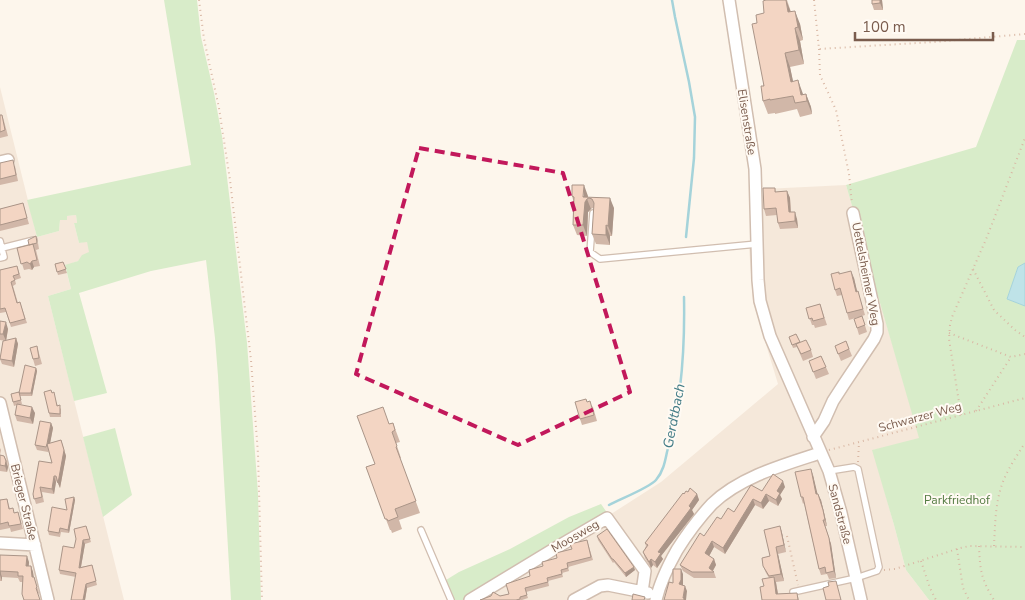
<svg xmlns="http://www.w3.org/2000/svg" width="1025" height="600" viewBox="0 0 1025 600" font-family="'Nunito Sans',sans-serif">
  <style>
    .residential { fill: #f5e8da }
    .green { fill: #d8ecc9 }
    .water { fill: #bfe3e8; stroke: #a5d3da }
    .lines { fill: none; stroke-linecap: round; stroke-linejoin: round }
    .stream { stroke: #a5d3da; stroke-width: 2.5 }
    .lane-casing { stroke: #d1beb0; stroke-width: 8 }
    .street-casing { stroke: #d1beb0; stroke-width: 14 }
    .path { stroke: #d9b8a5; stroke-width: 2; stroke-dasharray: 1 4; stroke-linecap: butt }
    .lane { stroke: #fff; stroke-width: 5.5 }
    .street { stroke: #fff; stroke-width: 11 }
    .wall { fill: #d1b7a8 }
    .shaded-wall { fill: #aa9588 }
    .building { fill: #f3d5c3; stroke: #aa9588 }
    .marked { fill: none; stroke: #c2185b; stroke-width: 4; stroke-dasharray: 10 6; stroke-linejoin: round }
    .labels { text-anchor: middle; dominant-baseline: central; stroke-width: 4; stroke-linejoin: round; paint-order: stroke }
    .street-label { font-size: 12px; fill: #7a5c4d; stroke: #fffaf3 }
    .park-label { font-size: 12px; fill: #537a41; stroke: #fffaf3 }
    .water-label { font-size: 14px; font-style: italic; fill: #437c86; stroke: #fffaf3 }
  </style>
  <rect width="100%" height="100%" fill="#fdf6ec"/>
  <path class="residential" d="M0,87L37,237L59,231L60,219H67L66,216L76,215L77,223H74L79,243L87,241L90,252L78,261L65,266L71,289L48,296L124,600H0Z
    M846,185L920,439L873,450L894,525L906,570L929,600H477L661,482L778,384L753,302L749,247L764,189Z"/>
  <path class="green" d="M164,0H197L201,37L214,93L222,136L247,343L258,494L261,600H231L218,376L215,338L206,260L151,271L79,293L107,393L74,401L48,296L71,289L65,265L78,261L82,255L89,252L87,242L79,243L74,223H77L76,215L67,216V220H60L59,231L37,237L27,200L191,165Z
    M1017,40H1025V263L1018,267L1007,299L1025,306V600H929L906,570L894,525L872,450L919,438L846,185L976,147Z
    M115,428L132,495L103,517L83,437Z
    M601,504L608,514L466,600H454L446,580L459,572L510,549L569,517Z"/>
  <path class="water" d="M1025,263V306L1007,299L1018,267Z"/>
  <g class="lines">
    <path class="stream" d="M672,0L675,17L689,82L695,117L694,158L686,237
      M609,505C620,499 649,488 656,480C663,472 665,462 667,452C682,402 685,349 684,297"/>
    <defs>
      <path id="lane" d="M593,213L590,252L600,259L757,244
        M0,241L4,257L0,258
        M2,248L34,240
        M421,530L451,600
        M793,592L856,578L877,571L879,567L858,469L854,467L829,471"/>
      <path id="street" d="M729,0L755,169L758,280L760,301L770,336L829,471L841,513L861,600
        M0,162L8,160
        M0,403L48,600
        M813,437L824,421L833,401L844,384L874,339L877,332V324L853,213
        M0,543L35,545
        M470,600L559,546L607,518L645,571L642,592
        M574,600L600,586L608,585L648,593
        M656,600C660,582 668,566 677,550C687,534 699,518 712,504C740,477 783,465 820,453"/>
    </defs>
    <use href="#lane" class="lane-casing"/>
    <use href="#street" class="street-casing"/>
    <path class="path" d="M199,0L204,39L219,108L230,180L251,360L258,454L262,600
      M814,0L819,49L934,42L1025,34
      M819,49L820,75L836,110L849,174L852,204
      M973,269L994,310L1015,330L1025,337
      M949,333L1011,357L1025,354
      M976,411L1011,357
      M961,415L949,339L950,325L952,317L987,237L1025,138
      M829,450L1025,398
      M858,462L859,442
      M787,536L798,585
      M979,546C980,570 981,579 994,600
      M994,546C995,528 995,509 1000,491C1004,475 1014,460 1023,446L1025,444
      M957,549L963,588L969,600
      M921,561L930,588L936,600
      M884,570L895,569L957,549L969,546L1025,547"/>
    <use href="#lane" class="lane"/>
    <use href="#street" class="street"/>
  </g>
  <path class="wall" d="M766,0H787L791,12L800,24L803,40L800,41L804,64L790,67L793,82L803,95L806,94L811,107L812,114L800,117L797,109L775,114V113L768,114L763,101L764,13Z
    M882,0L883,10H874L872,4Z
    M0,115H2L4,121L8,136L0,138Z
    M0,163L15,166L18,181L0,185Z
    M775,188L776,192L787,191L790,198L791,212L797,219L798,228L780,229L778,223L777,215L766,216L764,209Z
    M572,196H588V197L614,208L612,236H610V245L596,244L592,234L594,209L593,208L591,209L588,212L587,236L577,235L573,225L574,203Z
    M23,203L29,224L0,231V209Z
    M38,243L39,249L36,250L40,266L34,267L32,270L29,269L24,270L17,248Z
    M63,262L67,273L58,275L55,264Z
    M17,266L21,278L15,280L16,284L13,286L18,303L20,302L27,323L11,327L6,312L0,313V270Z
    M840,274L854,278L857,292L858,291L860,298L865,315L862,316L867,332L859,335L857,328L859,317L849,320L842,295L837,296L835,290Z
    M820,304L827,325L815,328L814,325H812L806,308Z
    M0,321L8,329L6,341L16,338L18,344L14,367L2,364L0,359L5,341L0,340Z
    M796,334L800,342L811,350L813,357L803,361L797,347L793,348L789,337Z
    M846,341L852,356L841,361L835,346Z
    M37,346L42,364L35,366L33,359Z
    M821,356L829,374L816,379L809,361Z
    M36,368L37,371L32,396H20L19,393Z
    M19,392L22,404H20L35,413L33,424L17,421L15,415L17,405L14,406L13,402Z
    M52,393L58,406L61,409V417H50L49,413Z
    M587,402L593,407L597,421L582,425L580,419Z
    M51,423L53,428L50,443L61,440L66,456L60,488L57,481L56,482L54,494L42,492L44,502L36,504L33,494L52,463L48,450V452L37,450L35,445Z
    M393,423L400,442L396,443L401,458H400L420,513L399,520L402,529L392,533L391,530H390L366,467L375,464L389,424Z
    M0,448L1,450L0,455L4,456L7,461L8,467L7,472L0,471Z
    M813,475L817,494L821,500L825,516L827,526H825L831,544L836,578L829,579L827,574L821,575L819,569L804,503L803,504L801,497Z
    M785,487L780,495L782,499L778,506L769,501L763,509L755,505L725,554L714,547L709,556L714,559L716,565L713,571L714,572L716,578H694L683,571L680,565L704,536L721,519L734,512L762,491Z
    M688,492L697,494L699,500L692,510L694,514L661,556L663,559L657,568L653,565L651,568L645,558L643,552L646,546L645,543L684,494Z
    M74,497L75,500L69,533L61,532L60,537L49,535L48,531L67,510Z
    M7,499L10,509L20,518L23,529L11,532L10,528L0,530V500Z
    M86,526L91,542L85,544L81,567L92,565L97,585L87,588L85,600H71L76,577L60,574L59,570L74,548L76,539Z
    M780,526L782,533L786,552L778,554L784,581L776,582L778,594L797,593L799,600H762L764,586L769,578L766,573L763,566L770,556Z
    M597,536L635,570L626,577L614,562L613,563L598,540Z
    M587,540L593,560L568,567L569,571L562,573L563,577L548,581L549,586L526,592L528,598L522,600H480L509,594L530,576L557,558Z
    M0,555L29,562V566H31L33,572L34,577L36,583L39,593L38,594L22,582H20L18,578L2,577V581H0Z"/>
  <path class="shaded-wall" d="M786,0L790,10L793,26L788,12Z
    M880,0H882L883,10L880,3Z
    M795,11L800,24L803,40L798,27Z
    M795,28L800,41L804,64L799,50Z
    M785,53L790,67L796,95L791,82Z
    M798,80L803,94L804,101L801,95Z
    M806,94L811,107L812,114L807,101Z
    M584,185L588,196L587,199L591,209L588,212L587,236L583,225Z
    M787,191L790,198L791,219L789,212Z
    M610,198L614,208L612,236L608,226Z
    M795,212L797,219L798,228L795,221Z
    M606,225L610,236V245L606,235Z
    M32,261L34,267L32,270L30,264Z
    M851,271L854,278L859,299L856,292Z
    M6,322L8,329L6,341L3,334Z
    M16,338L18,344L14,367L12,361Z
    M36,368L37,371L32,396L31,393Z
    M32,407L35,413L33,424L30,418Z
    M51,423L53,428L49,449L47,444Z
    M61,440L66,456L60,488L58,483Z
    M4,456L8,467L7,472L5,466Z
    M811,469L813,475L819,500L816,494Z
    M54,476L56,482L54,494L52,489Z
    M783,481L785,487L780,495L782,499L778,506L776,500L777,491Z
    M697,494L699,500L692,510L694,514L661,556L663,559L657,568L655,562L658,552Z
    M766,494L769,501L763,509L761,503Z
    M818,494L821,500L827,526L825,520Z
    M74,497L75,500L69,533L68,530Z
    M753,499L755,505L725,554L723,548Z
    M823,520L831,544L836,578L834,571Z
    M780,526L782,533L786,552L784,545Z
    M83,540L85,544L80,572L79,568Z
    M712,541L714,547L707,560L705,553Z
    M776,547L778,554L784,581L781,574Z
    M27,556L29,562L28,572L26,566Z
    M651,559L653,565L651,568L649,562Z
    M714,559L716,565L712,572L709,568Z
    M31,566L33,572L34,583L32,577Z
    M634,567L635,570L626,577L625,573Z
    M681,569L683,574V586L679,584Z
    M0,571L2,577V581L0,575Z
    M774,577L776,583L779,600L776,594Z
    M86,584L87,588L85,600H83Z
    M685,586L687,591L686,600H684L683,598Z"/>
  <path class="building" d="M766,0H786L788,12L795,11L798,27L795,28L799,50L785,53L791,82L798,80L801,95L806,94L807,101L795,103L793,96L770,100V99L763,101L761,86H764L752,24L757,23L756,15L764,13L763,1Z
    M872,0H880V3L872,4Z
    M0,115H2L5,130L0,132Z
    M13,160L16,175L0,179V163Z
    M572,185H584L583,197L610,198L608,226L606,225V235L592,234L594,203L592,199L589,198L587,199L585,202L583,225H573L574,197L572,196Z
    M763,188H775V192L787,191L789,212H795V221L778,223L776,208L764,209Z
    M23,203L27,218L0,225V209Z
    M36,236L37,243L29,245L28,240Z
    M33,244L37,260L32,261L30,264L27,262L21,264L17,248Z
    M63,262L66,269L57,272L55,264Z
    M17,266L19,274L13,276L15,280L11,282L17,303L20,302L25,319L10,323L5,308L0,309V270Z
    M851,271L856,292L858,291L863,309L847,313L840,288L835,290L831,274L839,272V274Z
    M820,304L824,318L813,321L812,318L809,319L806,308Z
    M862,316L865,325L857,328L854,319Z
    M0,321L6,322L3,334H0Z
    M796,334L800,342L792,345L789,337Z
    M16,338L12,361L0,359L3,341Z
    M806,340L811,350L801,354L796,344Z
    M846,341L849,349L838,354L835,346Z
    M37,346L39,358L33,359L30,348Z
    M821,356L826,367L813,372L809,361Z
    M25,365L36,368L31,393H19Z
    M51,390L52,393L54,392L57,406L60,405V414L49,413L44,392Z
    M19,392L21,400L13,402L11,394Z
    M586,399L587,402L590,401L594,415L580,419L575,402Z
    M17,404L32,407L30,418L15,415Z
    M383,407L389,424L393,423L395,430L392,432L397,446L396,447L416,501L395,509L398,517L388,521L387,519H385L366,467L375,464L357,416Z
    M40,421L51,423L47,444L61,440L64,450L58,483L56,476H54L52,489L40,487L42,497L34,499L33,494L39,461L52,463L47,444L46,447L35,445Z
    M0,455L4,456L6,461L5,466L0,465Z
    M811,469L816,494H818L823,510L825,520H823L829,538L834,571L826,573L825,567L819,569L803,497H801L795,472Z
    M773,474L783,481L777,491L780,493L776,500L766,494L761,503L753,499L723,548L712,541L705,553L714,559L709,568L714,572H692L680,565L700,533L704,536L717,517L721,519L728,508L734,512L751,485L762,491Z
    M690,488L697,494L689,506L691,508L658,552L661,553L655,562L651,559L649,562L643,552L648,545L645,543L683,493L684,494L686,491L688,492Z
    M74,497L68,530L60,528L59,533L48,531L52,507L67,510L65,499Z
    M7,499L9,509L13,508L14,513L18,512L21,524L9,526L8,522L0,524V500Z
    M86,526L90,539L83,540L79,568L92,565L96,581L86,584L83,600H71L76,573L59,570L63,546L74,548L76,539L74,529Z
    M780,526L784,545L776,547L781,574L769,576L763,566L762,558L770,556L764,530Z
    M607,529L634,567L625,573L613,559H612L597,536Z
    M587,540L591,557L567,563L568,568L561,570L562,574L547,578L548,582L525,588L527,595L520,597V599L516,600H480L491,596L493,592L500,596L509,594L506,584L530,576L529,570L543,566L542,562L557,558L556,553L572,549L570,544Z
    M0,555L27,556L26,566H31L32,577H34L37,587L36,588L40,600H24L22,594L23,576H18V572L0,571V575Z
    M673,569H681V580L679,584L685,586L683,598H684V600H664L669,582L673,583Z
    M774,577L776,594L797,593L798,600H762L760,587L764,586L762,579Z
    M836,581L841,600H826L823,588L829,586L828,582Z
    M633,594L645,597L644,600H632Z"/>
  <path class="marked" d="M419,148L563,173L630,392L518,445L356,374Z"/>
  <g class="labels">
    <g class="street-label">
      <text transform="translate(747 122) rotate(81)">Elisenstraße</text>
      <text transform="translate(866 274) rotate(79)">Uettelsheimer Weg</text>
      <text transform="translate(920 417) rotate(-15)">Schwarzer Weg</text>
      <text transform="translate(24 502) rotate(76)">Brieger Straße</text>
      <text transform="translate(840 514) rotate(75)">Sandstraße</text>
      <text transform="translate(575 536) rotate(-30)">Moosweg</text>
    </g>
    <g class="park-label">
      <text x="957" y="500">Parkfriedhof</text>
    </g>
    <g class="water-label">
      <text transform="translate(674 416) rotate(-79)">Gerdtbach</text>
    </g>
  </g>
  <path d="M855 32v8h138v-8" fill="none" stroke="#7a5c4d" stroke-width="2.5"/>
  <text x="862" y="32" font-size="15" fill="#7a5c4d" stroke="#fffaf3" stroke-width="4" paint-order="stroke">100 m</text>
</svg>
